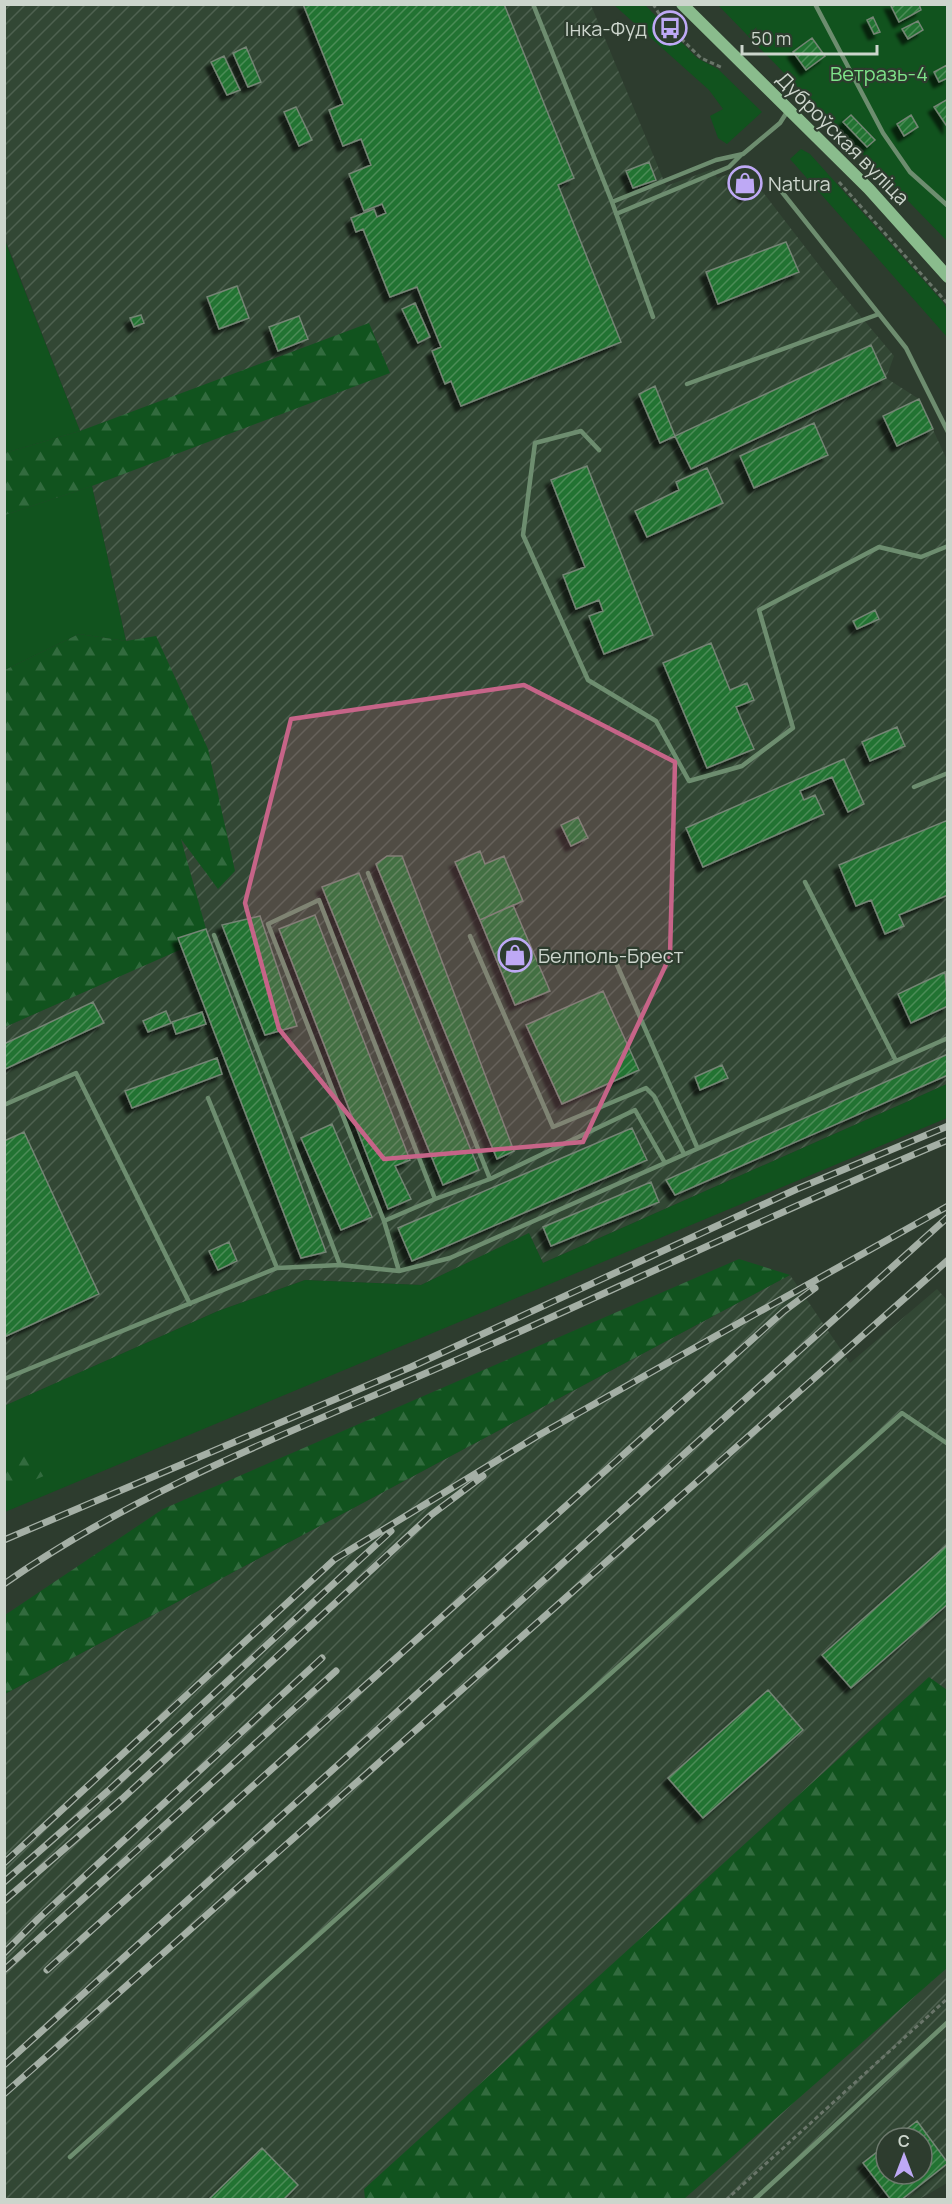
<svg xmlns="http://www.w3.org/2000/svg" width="952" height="2204" viewBox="0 0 952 2204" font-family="Manrope,sans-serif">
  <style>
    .industrial { fill: url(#industrial-furrows); fill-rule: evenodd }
    .green { fill: #11531e }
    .forest { fill: url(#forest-firs) }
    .building { fill: url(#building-hatch); stroke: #748575; stroke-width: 1.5; filter: url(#shadow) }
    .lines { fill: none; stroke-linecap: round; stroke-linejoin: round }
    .path { stroke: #697569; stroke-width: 3; stroke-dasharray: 4.5 3; stroke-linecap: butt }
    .service { stroke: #6d8d6f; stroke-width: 4.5 }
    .secondary { stroke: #8abc8d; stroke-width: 12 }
    .rail-casing { stroke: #a4afa5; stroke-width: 7 }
    .rail { stroke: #2d3c2e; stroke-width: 4.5; stroke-dasharray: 14; stroke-linecap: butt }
    .marked { fill: #c66488; fill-opacity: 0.2; stroke: #c66488; stroke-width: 4.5; stroke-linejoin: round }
    .labels { text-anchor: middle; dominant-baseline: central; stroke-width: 4.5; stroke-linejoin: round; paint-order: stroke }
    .poi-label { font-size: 20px; fill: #ccd5cc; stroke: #2d3c2e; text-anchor: start }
    .park-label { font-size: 20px; fill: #7fe48a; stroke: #2d3c2e }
    .street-label { font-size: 20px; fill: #ccd5cc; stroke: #2d3c2e }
  </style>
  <defs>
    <pattern id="industrial-furrows" width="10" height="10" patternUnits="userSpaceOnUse" patternTransform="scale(1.5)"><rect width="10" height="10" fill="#324734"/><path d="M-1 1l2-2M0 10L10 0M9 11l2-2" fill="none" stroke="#4e6150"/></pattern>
    <pattern id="forest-firs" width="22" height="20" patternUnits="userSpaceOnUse" patternTransform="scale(1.5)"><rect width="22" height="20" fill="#11531e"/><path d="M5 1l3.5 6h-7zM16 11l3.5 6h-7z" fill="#326b3e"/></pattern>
    <pattern id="building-hatch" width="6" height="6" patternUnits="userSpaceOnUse" patternTransform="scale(1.5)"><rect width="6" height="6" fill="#227331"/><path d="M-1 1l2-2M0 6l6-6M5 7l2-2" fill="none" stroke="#4b8c57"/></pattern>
    <filter id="shadow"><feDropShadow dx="-5.5" dy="5.5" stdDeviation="1.5" flood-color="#0009"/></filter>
  </defs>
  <rect width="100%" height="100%" fill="#2d3c2e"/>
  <path class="industrial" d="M5,5H591L666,186L713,169L717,178L729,174L732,178L745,169L832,282L894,356L886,378L919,399L947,460V1084L543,1263L529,1234L421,1285L305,1280L218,1311L5,1406V1027L182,948L126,641L80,431L5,238Z
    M790,1275L850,1363L937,1289L948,1301L947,2183L918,2200H5V1694ZM886,2138H922V2174H886Z"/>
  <path class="green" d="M614,5H645L697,58L718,69L762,112L727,144L718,138L710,116L723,109L709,90Z
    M718,5H947V241Z
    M801,149L810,154L943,302L947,309V337L790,159Z
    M4,238L80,431L5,453H4Z
    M92,486L126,641L79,634L5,670V515Z
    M947,1084V1118L5,1512L4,1406L218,1311L305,1280L421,1285L529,1233L543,1263Z"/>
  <path class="forest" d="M369,323L390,373L92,486L5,515V453L80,431Z
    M79,634L126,641L156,636L208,749L235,871L218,889L181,839L206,929L178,938L182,949L5,1027V670Z
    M739,1259L790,1275L5,1694V1615L163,1509Z
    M4,1452L44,1454L46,1475L5,1493Z
    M929,1677L947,1690V1968L684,2199H365L364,2189Z"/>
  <path class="building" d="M303,4H504L574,178L558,185L621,342L461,406L451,381L445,384L432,351L441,347L417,287L390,297L363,229L356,232L351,218L374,209L377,217L386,213L382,204L364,211L349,174L371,165L361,139L343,146L329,110L343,104Z
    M890,4H919L921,10L899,22Z
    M873,17L880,32L874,34L867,20Z
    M918,21L923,30L908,39L902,29Z
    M812,38L825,56L806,70L793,52Z
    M246,47L261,82L248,87L233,53Z
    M224,56L240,90L227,95L211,62Z
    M947,65L948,78L939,82L934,72Z
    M948,99V128L934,107Z
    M296,107L312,140L299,146L284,112Z
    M851,115L875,140L867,147L843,122Z
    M911,115L918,127L904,136L897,124Z
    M649,162L656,180L633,188L626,171Z
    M745,169L758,188L745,197L732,178Z
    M786,242L799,272L718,304L706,272Z
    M237,286L249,318L219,329L207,297Z
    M415,303L430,337L418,343L402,309Z
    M141,315L144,323L134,327L130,318Z
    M299,316L308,339L278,351L269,327Z
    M871,345L886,378L691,469L675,436Z
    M655,386L675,436L660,443L639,394Z
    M919,399L933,429L897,446L883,416Z
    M814,423L828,455L754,488L740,456Z
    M587,466L653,635L604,654L589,616L603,611L599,600L576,609L563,575L585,567L551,480Z
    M707,468L723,503L647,537L635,511L679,490L676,482Z
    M875,610L879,619L857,629L853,621Z
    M711,643L730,690L747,683L754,700L736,707L754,749L707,768L663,663Z
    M897,727L905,746L870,761L862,742Z
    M844,759L864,804L848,812L832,777L800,791L804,800L815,795L824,814L703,867L686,828Z
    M578,817L588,838L571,846L561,825Z
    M948,820V895L899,915L904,926L885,934L871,900L856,906L839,865Z
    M480,851L485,864L504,856L523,901L480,920L455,862Z
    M387,856H402L514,1151L497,1159L376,864Z
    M359,873L479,1170L443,1185L322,887Z
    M513,905L550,991L515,1005L480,920Z
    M315,915L410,1160L395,1166L411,1199L388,1209L279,929Z
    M260,916L297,1026L265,1035L222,925Z
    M206,929L326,1252L301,1258L178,938Z
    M945,972L948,1006L911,1023L898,994Z
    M603,991L639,1070L562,1104L526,1025Z
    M93,1002L104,1023L5,1069L4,1044Z
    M166,1011L171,1023L148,1032L143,1021Z
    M202,1012L206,1024L176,1034L172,1022Z
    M948,1054V1075L675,1195L666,1180Z
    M217,1058L222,1074L132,1108L125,1091Z
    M722,1065L728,1078L700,1090L695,1077Z
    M332,1124L372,1217L341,1230L301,1138Z
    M632,1128L647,1160L412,1261L398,1228Z
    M24,1132L99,1294L4,1337V1141Z
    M651,1182L659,1202L551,1246L543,1227Z
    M229,1242L237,1261L218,1270L209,1251Z
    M948,1544V1604L851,1688L822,1655Z
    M768,1690L803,1730L703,1818L668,1778Z
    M917,2121L948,2163L901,2200H891L863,2163L886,2145V2174H922V2138H895Z
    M262,2148L298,2185L283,2200H208Z"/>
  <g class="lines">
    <path class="path" d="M653,4L664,22L701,58L723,68
      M839,182L948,304
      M726,2200L948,1998"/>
    <path class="service" d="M533,4L612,202L716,160L743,154L780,123L787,112
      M815,4L883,133L910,172L948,206
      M778,187L906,348L948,432
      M612,202L653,317
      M616,214L729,167L741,155
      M687,384L879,314
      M599,450L581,431L535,443L523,535L588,680L656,721L689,781L742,766L793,728L759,610L879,547L921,557L948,546
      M914,787L948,773
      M368,873L490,1179L635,1110L665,1163
      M805,882L896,1061
      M214,935L340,1265
      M470,936L553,1127L646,1088L654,1096L684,1154
      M614,958L697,1147
      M208,1098L277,1268
      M4,1105L76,1073L190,1304
      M435,1199L384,1221L268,924L319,900L435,1199L490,1179
      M384,1221L399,1271
      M4,1379L277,1268L340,1265L399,1271L450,1258L948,1038
      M70,2157L902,1413L948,1444
      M754,2200L948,2022"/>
    <path class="secondary" d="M682,4L869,189L948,277"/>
    <defs>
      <path id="rail" d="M4,1540L411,1367L797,1189L948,1126
        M4,1584C142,1487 301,1428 454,1361C619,1288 781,1210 948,1140
        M4,1863L335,1559L539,1435L948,1206
        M4,1882L108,1791L391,1531
        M4,1901L122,1799L431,1515L483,1476
        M4,1953L38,1919L322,1658
        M4,1970L336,1671
        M47,1970L784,1311L815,1288
        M4,2065L948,1217
        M4,2094L948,1260"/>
    </defs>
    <use href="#rail" class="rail-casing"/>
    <use href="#rail" class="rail"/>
  </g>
  <path class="marked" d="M524,685L675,762L670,956L583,1142L384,1159L279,1029L245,903L291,719Z"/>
  <defs>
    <symbol id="bus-ring" viewBox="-11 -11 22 22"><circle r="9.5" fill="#2d3c2e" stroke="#bea9f5" stroke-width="1.5"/><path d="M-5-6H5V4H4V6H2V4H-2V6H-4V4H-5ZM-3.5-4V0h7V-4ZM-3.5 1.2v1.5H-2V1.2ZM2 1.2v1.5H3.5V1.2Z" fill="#bea9f5"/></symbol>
    <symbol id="shop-ring" viewBox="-11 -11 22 22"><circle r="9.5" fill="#2d3c2e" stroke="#bea9f5" stroke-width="1.5"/><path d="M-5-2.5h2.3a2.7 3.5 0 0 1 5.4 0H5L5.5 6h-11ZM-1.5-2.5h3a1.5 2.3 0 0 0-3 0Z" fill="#bea9f5"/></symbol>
  </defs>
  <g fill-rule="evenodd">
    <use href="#bus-ring" x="651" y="9" width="38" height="38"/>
    <use href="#shop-ring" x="726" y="164" width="38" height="38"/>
    <use href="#shop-ring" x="496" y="936" width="38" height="38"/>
  </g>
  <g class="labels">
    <g class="poi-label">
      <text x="647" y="28" text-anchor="end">Інка-Фуд</text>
      <text x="768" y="183">Natura</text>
      <text x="538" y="955">Белполь-Брест</text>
    </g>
    <g class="park-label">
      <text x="879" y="73">Ветразь-4</text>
    </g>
    <g class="street-label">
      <text transform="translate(843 138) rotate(45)">Дуброўская вуліца</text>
    </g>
  </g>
  <rect width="952" height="2204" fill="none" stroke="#ccd5cc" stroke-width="12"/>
  <g transform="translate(904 2156)"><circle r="28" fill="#2d3c2e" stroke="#6d796d" stroke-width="1.5"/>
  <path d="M0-4.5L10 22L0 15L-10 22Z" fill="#bea9f5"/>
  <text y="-9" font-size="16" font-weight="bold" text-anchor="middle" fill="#ccd5cc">С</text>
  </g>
  <path d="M742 45v9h135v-9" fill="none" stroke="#ccd5cc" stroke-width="3"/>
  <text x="751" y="45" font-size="18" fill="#ccd5cc" stroke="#2d3c2e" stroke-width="4.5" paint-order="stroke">50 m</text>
</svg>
